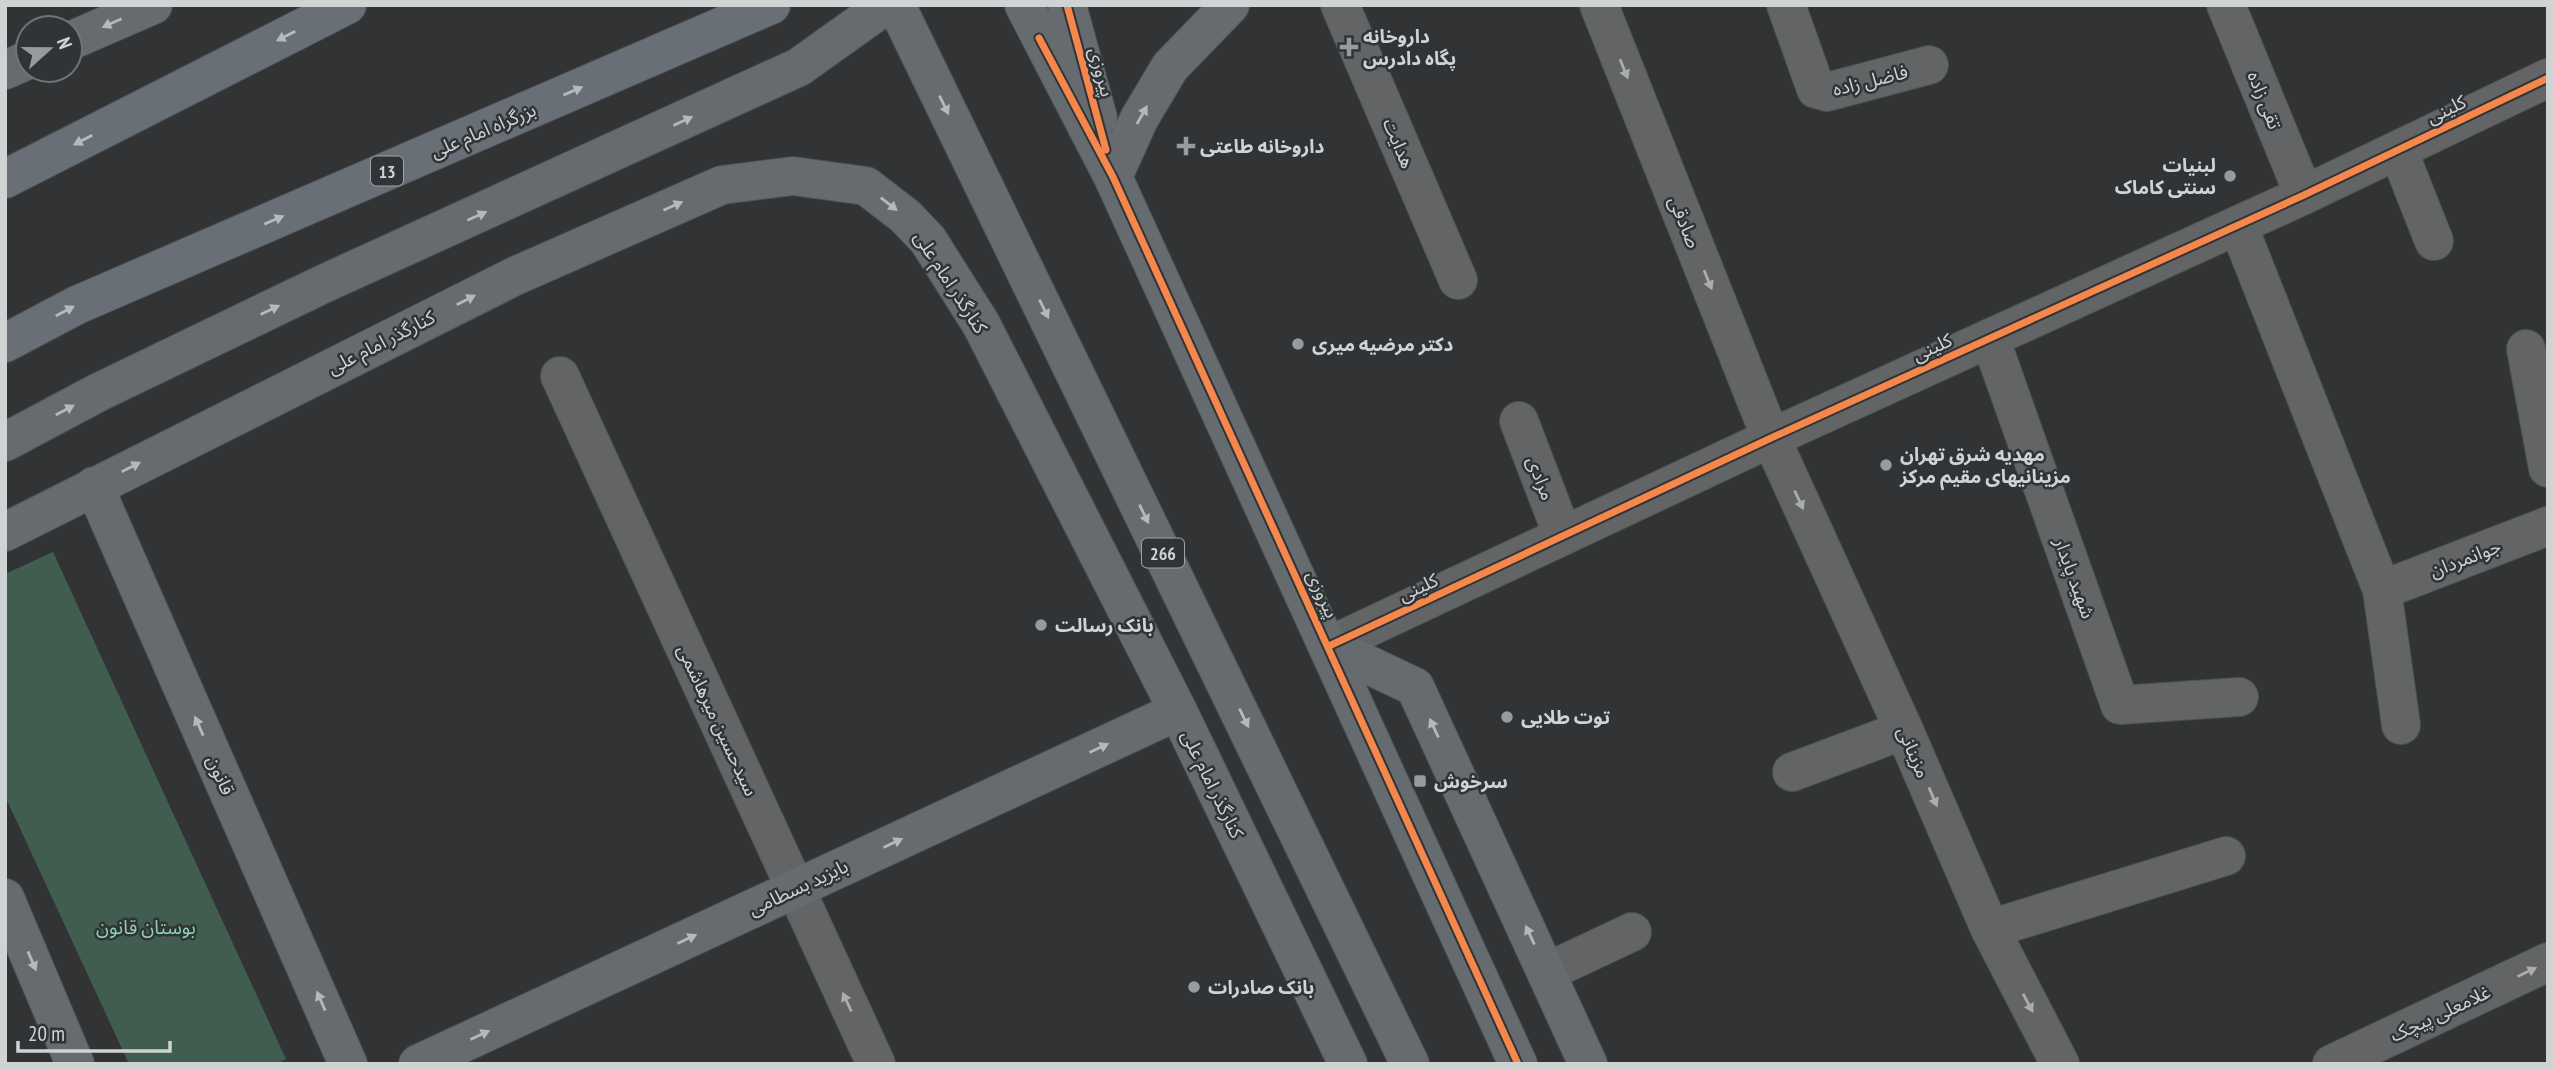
<svg xmlns="http://www.w3.org/2000/svg" width="2553" height="1069" viewBox="0 0 2553 1069" font-family="'PT Sans Narrow','Noto Sans Arabic',sans-serif">
  <style>
    .green { fill: #415d50 }
    .lines { fill: none; stroke-linecap: round; stroke-linejoin: round }
    .minor-casing { stroke: #4d5051; stroke-width: 40 }
    .major-casing { stroke: #4d5051; stroke-width: 40 }
    .highway-casing { stroke: #4d5051; stroke-width: 40 }
    .minor { stroke: #626465; stroke-width: 38 }
    .major { stroke: #666b70; stroke-width: 38 }
    .highway { stroke: #686f77; stroke-width: 38 }
    .cycleway-casing { stroke: #303436; stroke-width: 11 }
    .cycleway { stroke: #f5874c; stroke-width: 7 }
    .oneway { fill: #b6b9bb }
    .oneway2 { fill: #b6babd }
    .oneway3 { fill: #aaacad }
    .poi-dot { fill: #989b9c; stroke: #303436; stroke-width: 2.5 }
    .labels { text-anchor: middle; dominant-baseline: central; stroke-width: 5; stroke-linejoin: round; paint-order: stroke }
    .shield { fill: #303436; stroke: #a0a3a5; stroke-width: 2 }
    .shield-label { font-size: 18px; font-weight: bold; fill: #d0d3d4 }
    .poi-label { font-size: 19px; font-weight: bold; fill: #d0d3d4; stroke: #303436; text-anchor: start }
    .street-label { font-size: 19px; fill: #d0d3d4; stroke: #303436 }
    .park-label { font-size: 19px; fill: #8bd3b1; stroke: #303436 }
  </style>
  <rect width="100%" height="100%" fill="#313335"/>
  <path class="green" d="M53,552L286,1059L276,1064H129L5,796V574Z"/>
  <g class="lines">
    <defs>
      <path id="minor" d="M1340,5L1458,280
        M1599,5L1771,438L1904,730L1990,929L2060,1064
        M1786,5L1816,89L1827,92L1929,65
        M2226,5L2304,195
        M2398,150L2434,241
        M2238,225L2382,590L2401,725
        M1990,338L2120,705L2239,697
        M2526,349L2548,468
        M560,376L876,1064
        M1519,421L1563,536
        M2382,590L2548,526
        M1329,646L1771,438L2304,195L2548,78
        M1792,772L1904,730
        M1990,929L2226,856
        M1547,972L1632,932
        M2332,1064L2548,962"/>
      <path id="major" d="M896,5L1410,1064
        M1024,5L1113,177L1518,1064
        M1067,5L1098,118
        M70,41L153,5
        M5,70L28,60
        M1113,177L1139,119L1170,67L1230,5
        M5,442L99,392L321,285L799,67L886,5
        M94,486L348,1064
        M5,532L515,276L722,185L793,176L866,186L905,216L928,240L981,324L1178,711L1348,1064
        M1329,646L1415,687L1588,1064
        M5,898L75,1064
        M418,1064L1178,711"/>
      <path id="highway" d="M5,179L347,5
        M5,343L77,305L771,5"/>
    </defs>
    <use href="#minor" class="minor-casing"/>
    <use href="#major" class="major-casing"/>
    <use href="#highway" class="highway-casing"/>
    <use href="#minor" class="minor"/>
    <use href="#major" class="major"/>
    <use href="#highway" class="highway"/>
    <defs>
      <path id="cycleway" d="M1067,5L1106,150
        M1039,38L1113,177L1518,1064
        M1329,646L1771,438L2304,195L2548,78"/>
    </defs>
    <use href="#cycleway" class="cycleway-casing"/>
    <use href="#cycleway" class="cycleway"/>
  </g>
  <defs><path id="oneway-solid" d="M-6-.8H1V-3.2L6.5 0L1 3.2V.8H-6Z" transform="scale(1.75)"/></defs>
  <g class="oneway">
    <use href="#oneway-solid" transform="translate(112 23) rotate(156)"/>
    <use href="#oneway-solid" transform="translate(944 105) rotate(64)"/>
    <use href="#oneway-solid" transform="translate(1142 115) rotate(-61)"/>
    <use href="#oneway-solid" transform="translate(683 121) rotate(-25)"/>
    <use href="#oneway-solid" transform="translate(889 204) rotate(38)"/>
    <use href="#oneway-solid" transform="translate(673 206) rotate(-24)"/>
    <use href="#oneway-solid" transform="translate(477 216) rotate(-24)"/>
    <use href="#oneway-solid" transform="translate(466 300) rotate(-27)"/>
    <use href="#oneway-solid" transform="translate(1044 309) rotate(64)"/>
    <use href="#oneway-solid" transform="translate(270 310) rotate(-26)"/>
    <use href="#oneway-solid" transform="translate(65 410) rotate(-28)"/>
    <use href="#oneway-solid" transform="translate(131 467) rotate(-27)"/>
    <use href="#oneway-solid" transform="translate(1144 514) rotate(64)"/>
    <use href="#oneway-solid" transform="translate(1244 718) rotate(64)"/>
    <use href="#oneway-solid" transform="translate(199 726) rotate(-114)"/>
    <use href="#oneway-solid" transform="translate(1434 728) rotate(-115)"/>
    <use href="#oneway-solid" transform="translate(1099 748) rotate(-25)"/>
    <use href="#oneway-solid" transform="translate(893 843) rotate(-25)"/>
    <use href="#oneway-solid" transform="translate(1530 935) rotate(-115)"/>
    <use href="#oneway-solid" transform="translate(687 939) rotate(-25)"/>
    <use href="#oneway-solid" transform="translate(32 961) rotate(67)"/>
    <use href="#oneway-solid" transform="translate(321 1001) rotate(-114)"/>
    <use href="#oneway-solid" transform="translate(480 1035) rotate(-25)"/>
  </g>
  <g class="oneway2">
    <use href="#oneway-solid" transform="translate(286 36) rotate(153)"/>
    <use href="#oneway-solid" transform="translate(573 91) rotate(-23)"/>
    <use href="#oneway-solid" transform="translate(83 140) rotate(153)"/>
    <use href="#oneway-solid" transform="translate(274 220) rotate(-23)"/>
    <use href="#oneway-solid" transform="translate(65 311) rotate(-28)"/>
  </g>
  <g class="oneway3">
    <use href="#oneway-solid" transform="translate(1624 69) rotate(68)"/>
    <use href="#oneway-solid" transform="translate(1708 280) rotate(68)"/>
    <use href="#oneway-solid" transform="translate(1799 500) rotate(65)"/>
    <use href="#oneway-solid" transform="translate(1933 797) rotate(67)"/>
    <use href="#oneway-solid" transform="translate(2527 972) rotate(-25)"/>
    <use href="#oneway-solid" transform="translate(847 1002) rotate(-115)"/>
    <use href="#oneway-solid" transform="translate(2028 1003) rotate(62)"/>
  </g>
  <g class="poi-dot">
    <path d="M1345.5 36.5h7v7h7v7h-7v7h-7v-7h-7v-7h7z"/>
    <path d="M1182.5 135.5h7v7h7v7h-7v7h-7v-7h-7v-7h7z"/>
    <circle cx="2230" cy="176" r="7"/>
    <circle cx="1298" cy="344" r="7"/>
    <circle cx="1886" cy="465" r="7"/>
    <circle cx="1041" cy="625" r="7"/>
    <circle cx="1507" cy="717" r="7"/>
    <rect x="1413" y="774" width="14" height="14" rx="3.5"/>
    <circle cx="1194" cy="987" r="7"/>
  </g>
  <g class="labels">
    <g class="shield">
      <rect x="371" y="156.5" width="32" height="29" rx="5"/>
      <rect x="1142" y="538.5" width="42" height="29" rx="5"/>
    </g>
    <g class="shield-label">
      <text x="387" y="171">13</text>
      <text x="1163" y="553">266</text>
    </g>
    <g class="poi-label">
      <text x="1363" y="36">داروخانه<tspan x="1363" dy="22">پگاه دادرس</tspan></text>
      <text x="1200" y="146">داروخانه طاعتی</text>
      <text x="2216" y="165" text-anchor="end">لبنیات<tspan x="2216" dy="22">سنتی کاماک</tspan></text>
      <text x="1312" y="344">دکتر مرضیه میری</text>
      <text x="1900" y="454">مهدیه شرق تهران<tspan x="1900" dy="22">مزینانیهای مقیم مرکز</tspan></text>
      <text x="1055" y="625">بانک رسالت</text>
      <text x="1521" y="717">توت طلایی</text>
      <text x="1434" y="781">سرخوش</text>
      <text x="1208" y="987">بانک صادرات</text>
    </g>
    <g class="street-label">
      <text transform="translate(1102 72) rotate(75)">پیروزی</text>
      <text transform="translate(1870 80) rotate(-14)">فاضل زاده</text>
      <text transform="translate(2265 100) rotate(68)">تقی زاده</text>
      <text transform="translate(2446 109) rotate(-26)">کلینی</text>
      <text transform="translate(483 130) rotate(-23)">بزرگراه امام علی</text>
      <text transform="translate(1399 143) rotate(67)">هدایت</text>
      <text transform="translate(1685 222) rotate(68)">صادقی</text>
      <text transform="translate(951 282) rotate(57)">کنارگذر امام علی</text>
      <text transform="translate(381 342) rotate(-27)">کنارگذر امام علی</text>
      <text transform="translate(1932 347) rotate(-25)">کلینی</text>
      <text transform="translate(1541 478) rotate(69)">مرادی</text>
      <text transform="translate(2465 558) rotate(-21)">جوانمردان</text>
      <text transform="translate(2075 578) rotate(70)">شهید پایدار</text>
      <text transform="translate(1418 587) rotate(-25)">کلینی</text>
      <text transform="translate(1323 594) rotate(65)">پیروزی</text>
      <text transform="translate(718 720) rotate(65)">سیدحسین میرهاشمی</text>
      <text transform="translate(1914 752) rotate(67)">مزینانی</text>
      <text transform="translate(221 775) rotate(66)">قانون</text>
      <text transform="translate(1213 784) rotate(64)">کنارگذر امام علی</text>
      <text transform="translate(798 887) rotate(-25)">بایزید بسطامی</text>
      <text transform="translate(2440 1013) rotate(-25)">غلامعلی پیچک</text>
    </g>
    <g class="park-label">
      <text x="146" y="927">بوستان قانون</text>
    </g>
  </g>
  <rect width="2553" height="1069" fill="none" stroke="#d0d3d4" stroke-width="14"/>
  <g transform="translate(49 49) rotate(69)"><circle r="33" fill="#303436" stroke="#707475" stroke-width="2"/>
  <path d="M0-5L12 26L0 18L-12 26Z" fill="#989b9c"/>
  <text y="-10" font-size="19" font-weight="bold" text-anchor="middle" fill="#d0d3d4">N</text>
  </g>
  <path d="M18 1041v10h152v-10" fill="none" stroke="#d0d3d4" stroke-width="3.5"/>
  <text x="28" y="1041" font-size="21" fill="#d0d3d4" stroke="#303436" stroke-width="5" paint-order="stroke">20 m</text>
</svg>
